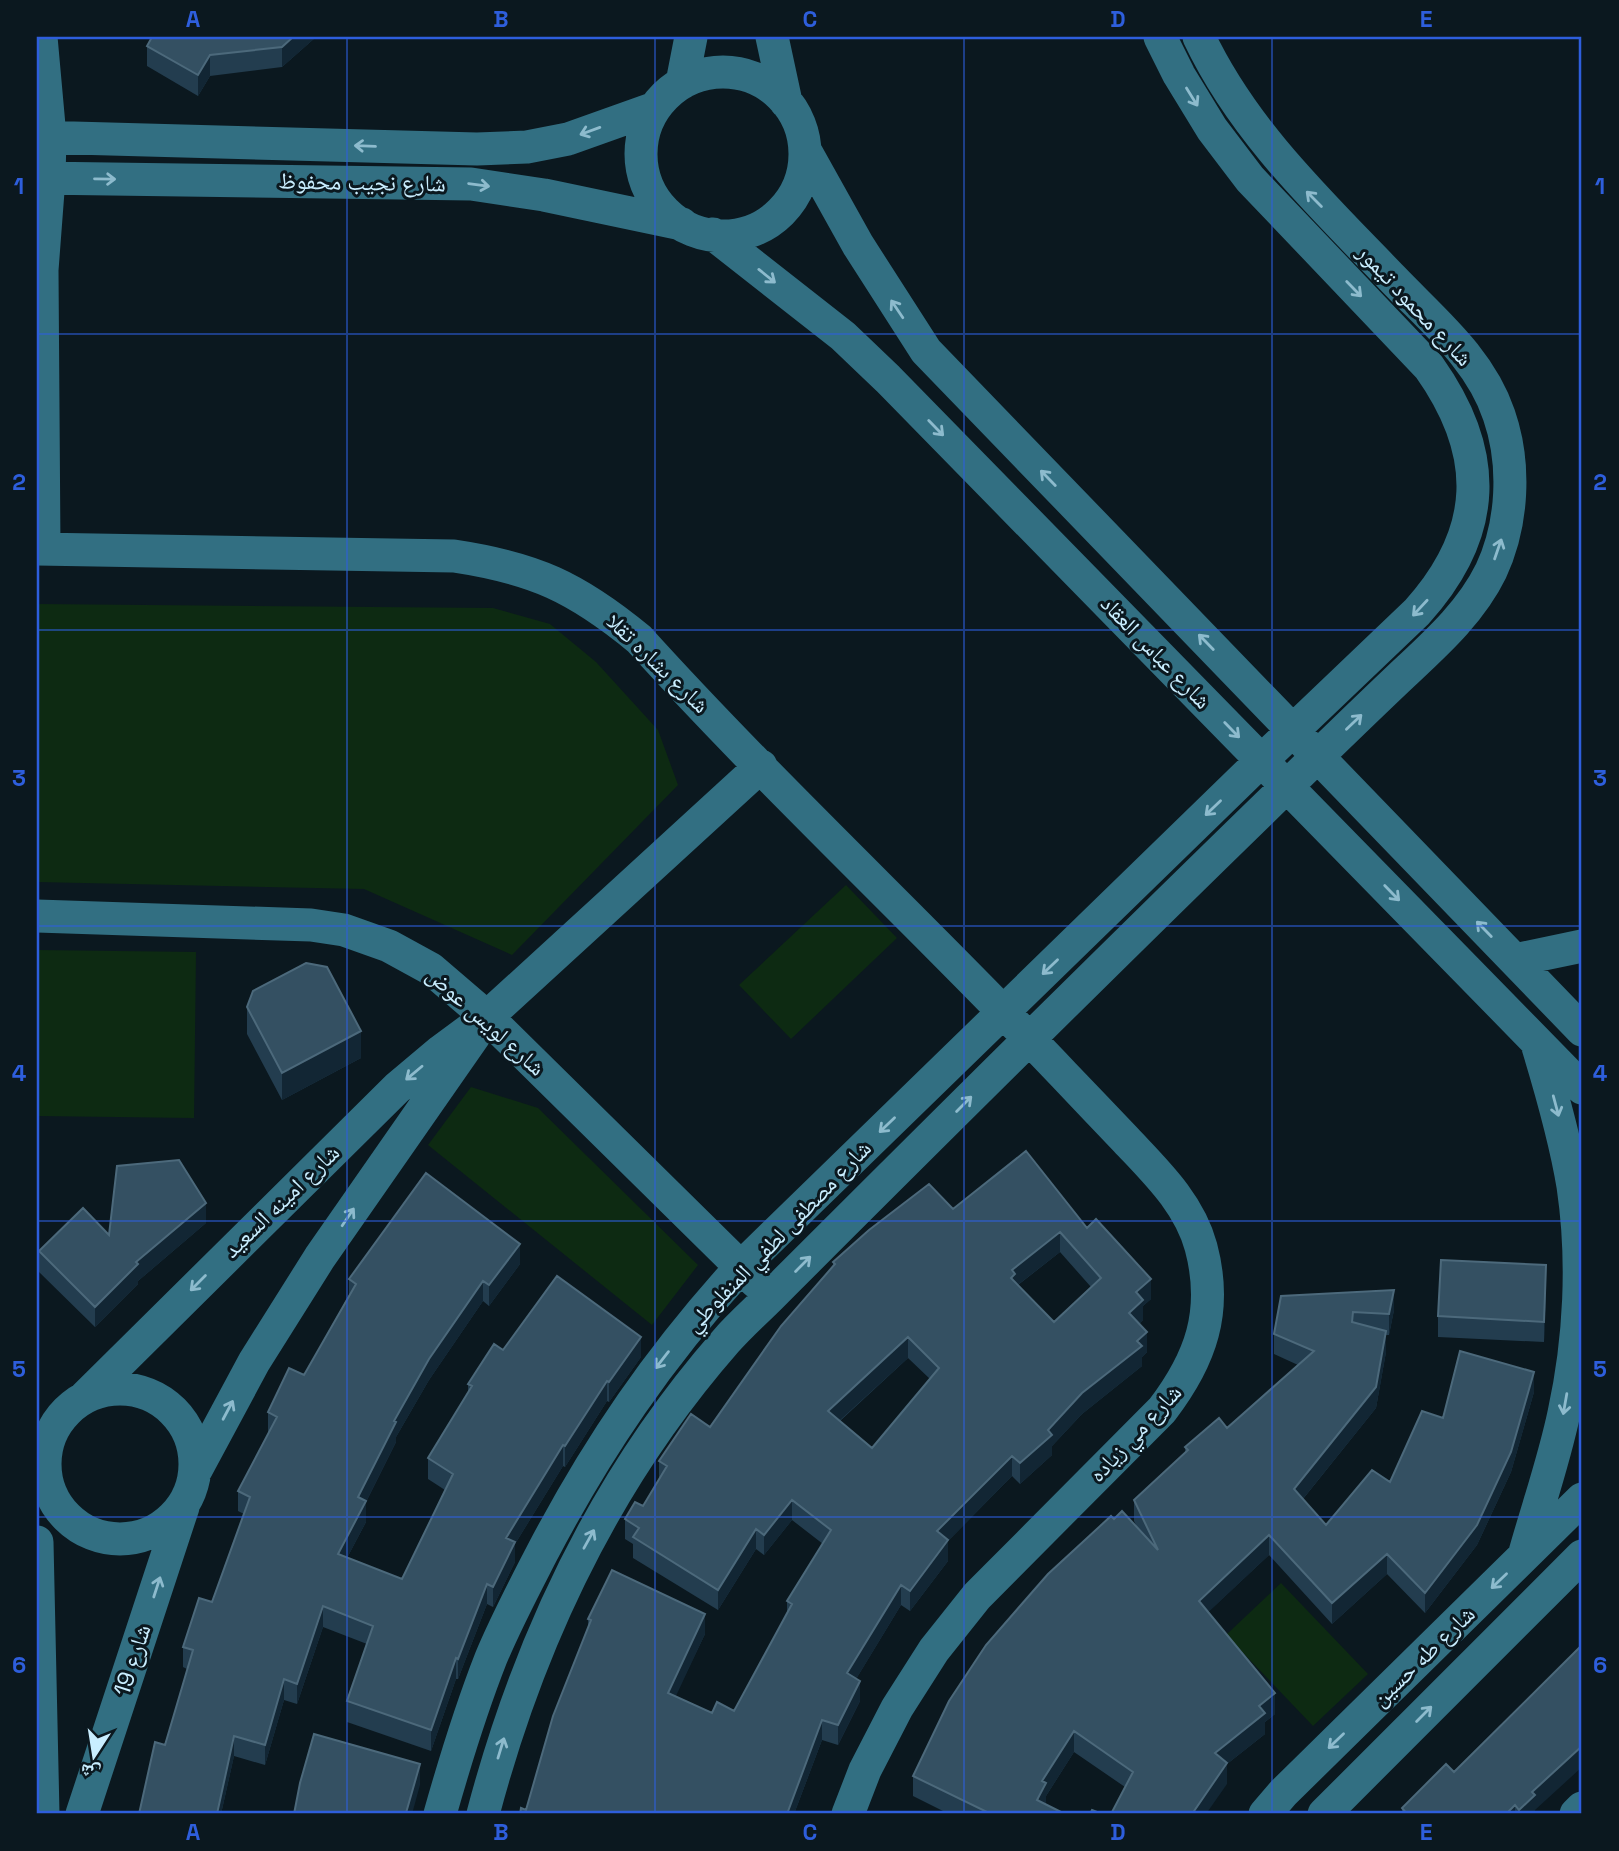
<svg xmlns="http://www.w3.org/2000/svg" width="1619" height="1851" viewBox="0 0 1619 1851" font-family="'Space Grotesk','Noto Naskh Arabic',sans-serif">
  <style>
    .green { fill: #0d2a12 }
    .lines { fill: none; stroke-linecap: round; stroke-linejoin: round }
    .minor { stroke: #326f82; stroke-width: 33 }
    .wall { fill: #233d4f; fill-rule: evenodd }
    .shaded-wall { fill: #122634 }
    .building { fill: #345062; stroke: #4c697b; stroke-width: 2; fill-rule: evenodd }
    .oneway { stroke: #8dbbcd }
    .grid { fill: none; stroke: #2e5edc; stroke-width: 2; stroke-opacity: 0.55 }
    .labels { text-anchor: middle; dominant-baseline: central; stroke-width: 6; stroke-linejoin: round; paint-order: stroke }
    .street-label { font-size: 23px; fill: #c9eeff; stroke: #0b181f }
    .neatline { fill: none; stroke: #2e5edc; stroke-width: 2.5 }
    .grid-label { font-size: 23px; text-anchor: middle; font-weight: bold; fill: #2e5edc }
  </style>
  <rect width="100%" height="100%" fill="#0b181f"/>
  <path class="green" d="M37,604L493,608L550,624L596,662L658,730L678,785L512,955L364,889L37,882Z
    M846,885L897,938L791,1039L739,985Z
    M37,950L196,952L194,1118L37,1116Z
    M471,1087L538,1108L698,1265L652,1325L428,1145Z
    M1281,1583L1368,1674L1313,1726L1226,1635Z"/>
  <g class="lines">
    <path class="minor" d="M41,37L50,137L49,178L42,270L44,549
      M772,37L786,102
      M641 154a82 82 0 1 1 164 0a82 82 0 1 1-164 0Z
      M682,83L691,37
      M37,137L477,149L527,147L568,139L655,108
      M805,150L858,245L926,351L1582,1030
      M37,178L471,184L544,195L682,224
      M713,234L843,336L888,379L1582,1088
      M37,549L454,556C534,568 576,587 639,639C775,789 924,927 1064,1075C1085,1097 1105,1118 1126,1140C1156,1172 1189,1203 1201,1247C1218,1311 1201,1359 1162,1410L977,1596L934,1650L897,1708L865,1770L848,1814
      M37,916L311,925L344,930L389,946L431,969L487,1017L756,1282
      M1515,960L1582,946
      M45 1464a75 75 0 1 1 150 0a75 75 0 1 1-150 0Z
      M85,1397L397,1088L441,1051L487,1017L761,766
      M196,1470L254,1362L320,1257L474,1036
      M37,1542L43,1814
      M1524,1556C1537,1509 1554,1461 1564,1413C1580,1340 1584,1260 1573,1186C1565,1138 1552,1093 1538,1047
      M82,1814L183,1507
      M440,1814C455,1761 471,1709 491,1658C506,1622 524,1588 542,1553C598,1446 659,1357 741,1267L1262,760L1417,612C1489,532 1490,453 1429,367L1250,179L1212,129L1179,75L1160,37
      M483,1814C529,1640 606,1478 726,1341C740,1325 756,1311 771,1296C941,1126 1111,957 1284,789C1322,752 1360,715 1399,678C1433,646 1470,614 1491,571C1513,524 1516,464 1499,415C1480,358 1432,320 1392,278C1320,203 1244,132 1199,37
      M1265,1814L1283,1793L1582,1499
      M1324,1814L1582,1556
      M1576,1814L1582,1808"/>
  </g>
  <path class="wall" d="M152,37H316L282,67L210,76L198,96L147,66V46Z
    M247,1007L361,1058L282,1100L247,1034Z
    M953,1209L1087,1228L1151,1299L1143,1306V1320L1139,1324L1147,1352L1142,1357V1366L1082,1414L1052,1446V1455L1020,1484L1012,1476L948,1541V1561L910,1611L901,1605L856,1679L860,1701L838,1745L822,1740L794,1814H520L526,1810L588,1627V1619L705,1634L675,1696L712,1713L734,1711L787,1613V1601L823,1544L792,1520L764,1555L756,1549L718,1610L633,1558V1544L625,1539V1519L643,1506L659,1480V1461L710,1427L833,1267V1262ZM1060,1252L1091,1287L1054,1322L1018,1285ZM908,1358L930,1379L872,1448L840,1421Z
    M206,1223L138,1281V1284L95,1327L39,1272V1251L109,1235Z
    M520,1264L489,1306L483,1301L429,1380L396,1437V1442L366,1502V1522L347,1558L402,1579L445,1490L428,1479V1458L468,1393V1384L503,1350L641,1357L609,1402L607,1401L565,1467L563,1466L515,1544V1562L493,1607L487,1604L458,1679H456L431,1751L347,1722V1701L367,1644L323,1627L297,1704L284,1700L265,1765L234,1756L221,1814H139L165,1745L187,1669L183,1667V1647L212,1602L244,1514L238,1511V1491L269,1433L268,1432V1412L304,1375L349,1295V1279Z
    M1546,1286L1544,1342L1438,1337V1316Z
    M1281,1296L1394,1310L1389,1335H1386V1352L1376,1408L1303,1499L1326,1525L1390,1482L1443,1418L1534,1392L1511,1472L1477,1545L1425,1613L1387,1574L1332,1624L1269,1555L1208,1612L1275,1714L1265,1722V1734L1227,1764V1784L1125,1787L1074,1752L1046,1796V1805L1065,1814H949L913,1796V1776L1114,1519L1137,1527L1134,1521V1500L1185,1453V1447L1227,1428L1298,1365L1274,1354V1334Z
    M1454,1772L1535,1810V1814H1402V1808Z"/>
  <path class="shaded-wall" d="M293,37H316L282,67V47Z
    M210,55V76L198,96V75Z
    M361,1031V1058L282,1100V1073Z
    M206,1203V1223L138,1281V1284L95,1327V1307L136,1262Z
    M1060,1232V1252L1015,1287L1011,1298L1012,1270Z
    M520,1244V1264L489,1306V1285Z
    M1546,1265V1286L1544,1342V1322Z
    M1151,1279V1299L1143,1306V1320L1129,1333V1313L1136,1292Z
    M483,1281V1301L429,1380L396,1437V1442L366,1502V1522L338,1575V1554L358,1497L394,1421L429,1359Z
    M1394,1290V1310L1389,1335V1314Z
    M1386,1331V1352L1376,1408L1294,1510V1489Z
    M1147,1332V1352L1142,1357V1366L1082,1414L1052,1446V1455L1020,1484V1463L1048,1430L1082,1393Z
    M641,1337V1357L609,1402V1382Z
    M908,1337V1358L828,1431V1411Z
    M1534,1372V1392L1511,1472L1477,1545L1425,1613V1593Z
    M607,1381V1401L565,1467V1446Z
    M563,1445V1466L515,1544V1562L493,1607V1587L506,1538Z
    M1012,1456V1476L948,1541V1561L910,1611V1591L937,1531Z
    M792,1500V1520L764,1555V1535Z
    M756,1529V1549L718,1610V1590Z
    M1269,1535V1555L1199,1621V1601Z
    M1387,1554V1574L1332,1624V1603Z
    M487,1584V1604L458,1679V1659Z
    M901,1585V1605L847,1694V1673Z
    M323,1606V1627L297,1704V1684Z
    M705,1614V1634L668,1713V1693Z
    M456,1658V1679L431,1751V1730Z
    M284,1679V1700L265,1765V1745Z
    M860,1681V1701L838,1745V1725Z
    M1275,1693V1714L1265,1722V1734L1227,1764V1784L1206,1814H1192L1215,1753L1259,1706Z
    M822,1720V1740L794,1814H787Z
    M1074,1731V1752L1046,1796V1804L1040,1814L1037,1800L1042,1781Z
    M234,1736V1756L221,1814H217Z
    M1582,1746V1767L1535,1810V1814H1519V1810L1532,1792Z
    M420,1764V1785L412,1814H406Z
    M1515,1805V1814H1506Z"/>
  <path class="building" d="M152,37H293L282,47L210,55L198,75L147,46Z
    M306,963L327,967L361,1031L282,1073L247,1007L253,991Z
    M1026,1151L1087,1228L1096,1219L1151,1279L1136,1292L1143,1300L1129,1313L1147,1332L1137,1341L1142,1346L1082,1393L1048,1430L1052,1435L1020,1463L1012,1456L937,1531L948,1540L910,1591L901,1585L847,1673L860,1681L838,1725L822,1720L787,1814H618L612,1812L611,1814H520L521,1808L526,1810L553,1716L591,1620L588,1619L612,1570L705,1614L668,1693L712,1713L717,1702L734,1711L792,1604L787,1601L831,1530L792,1500L764,1535L756,1529L718,1590L633,1537L639,1528L625,1519L635,1502L643,1506L667,1466L659,1461L691,1414L710,1427L781,1326L835,1264L833,1262L869,1230L929,1184L953,1209ZM1060,1232L1101,1278L1054,1322L1011,1278L1015,1274L1012,1270ZM908,1337L939,1368L872,1448L828,1411Z
    M179,1160L206,1203L136,1262L138,1264L95,1307L39,1251L83,1208L109,1235L117,1166Z
    M426,1173L520,1244L489,1285L483,1281L429,1359L394,1421L396,1422L358,1497L366,1501L338,1554L402,1579L453,1474L428,1458L472,1386L468,1384L494,1344L503,1350L557,1276L641,1337L609,1382L607,1381L565,1446L563,1445L506,1538L515,1542L493,1587L487,1584L458,1659L456,1658L431,1730L347,1701L373,1626L323,1606L297,1684L284,1679L265,1745L234,1736L217,1814L209,1813V1814H139L155,1742L165,1745L193,1650L183,1647L199,1598L212,1602L250,1497L238,1491L277,1417L268,1412L289,1368L304,1375L356,1284L349,1279Z
    M1441,1260L1546,1265L1544,1322L1438,1316Z
    M1394,1290L1389,1314L1353,1312L1352,1322L1386,1331L1376,1387L1294,1489L1326,1525L1372,1470L1390,1482L1422,1411L1443,1418L1460,1351L1534,1372L1511,1452L1477,1525L1425,1593L1387,1554L1332,1603L1269,1535L1199,1601L1275,1693L1259,1706L1265,1713L1215,1753L1227,1763L1192,1814H1111L1133,1772L1074,1731L1042,1781L1046,1783L1037,1800L1065,1814H991L913,1776L949,1701L986,1645L1048,1574L1111,1516L1114,1519L1122,1511L1158,1550L1134,1500L1188,1450L1185,1447L1219,1418L1227,1428L1314,1351L1274,1334L1281,1296Z
    M1582,1645V1746L1532,1792L1535,1795L1519,1810L1515,1805L1506,1814H1407L1402,1808L1446,1764L1454,1772Z
    M314,1734L420,1764L406,1813H404V1814H294L300,1783Z
    M1092,1810L1102,1814H1090Z"/>
  <defs><path id="oneway-shaft" d="M-6 0H5M1.5-3L5.5 0L1.5 3" fill="none" stroke-width="1.6" stroke-linecap="round" stroke-linejoin="round" transform="scale(1.75)"/></defs>
  <g class="oneway">
    <use href="#oneway-shaft" transform="translate(1192 97) rotate(58)"/>
    <use href="#oneway-shaft" transform="translate(590 131) rotate(160)"/>
    <use href="#oneway-shaft" transform="translate(365 146) rotate(-178)"/>
    <use href="#oneway-shaft" transform="translate(105 179) rotate(1)"/>
    <use href="#oneway-shaft" transform="translate(479 185) rotate(8)"/>
    <use href="#oneway-shaft" transform="translate(1314 199) rotate(-135)"/>
    <use href="#oneway-shaft" transform="translate(767 276) rotate(39)"/>
    <use href="#oneway-shaft" transform="translate(1354 289) rotate(46)"/>
    <use href="#oneway-shaft" transform="translate(897 309) rotate(-124)"/>
    <use href="#oneway-shaft" transform="translate(936 428) rotate(46)"/>
    <use href="#oneway-shaft" transform="translate(1048 478) rotate(-134)"/>
    <use href="#oneway-shaft" transform="translate(1498 549) rotate(-71)"/>
    <use href="#oneway-shaft" transform="translate(1420 608) rotate(133)"/>
    <use href="#oneway-shaft" transform="translate(1206 642) rotate(-134)"/>
    <use href="#oneway-shaft" transform="translate(1354 722) rotate(-44)"/>
    <use href="#oneway-shaft" transform="translate(1232 730) rotate(46)"/>
    <use href="#oneway-shaft" transform="translate(1213 808) rotate(136)"/>
    <use href="#oneway-shaft" transform="translate(1392 893) rotate(46)"/>
    <use href="#oneway-shaft" transform="translate(1484 929) rotate(-134)"/>
    <use href="#oneway-shaft" transform="translate(1050 967) rotate(136)"/>
    <use href="#oneway-shaft" transform="translate(414 1073) rotate(140)"/>
    <use href="#oneway-shaft" transform="translate(964 1104) rotate(-45)"/>
    <use href="#oneway-shaft" transform="translate(1556 1106) rotate(75)"/>
    <use href="#oneway-shaft" transform="translate(887 1125) rotate(136)"/>
    <use href="#oneway-shaft" transform="translate(348 1217) rotate(-56)"/>
    <use href="#oneway-shaft" transform="translate(803 1264) rotate(-45)"/>
    <use href="#oneway-shaft" transform="translate(198 1283) rotate(135)"/>
    <use href="#oneway-shaft" transform="translate(662 1360) rotate(128)"/>
    <use href="#oneway-shaft" transform="translate(1565 1404) rotate(100)"/>
    <use href="#oneway-shaft" transform="translate(228 1410) rotate(-62)"/>
    <use href="#oneway-shaft" transform="translate(589 1539) rotate(-61)"/>
    <use href="#oneway-shaft" transform="translate(1499 1581) rotate(136)"/>
    <use href="#oneway-shaft" transform="translate(157 1587) rotate(-72)"/>
    <use href="#oneway-shaft" transform="translate(1424 1714) rotate(-45)"/>
    <use href="#oneway-shaft" transform="translate(1336 1741) rotate(136)"/>
    <use href="#oneway-shaft" transform="translate(501 1748) rotate(-73)"/>
  </g>
  <path class="grid" d="M347,37V1814M655,37V1814M964,37V1814M1272,37V1814M37,334H1582M37,630H1582M37,926H1582M37,1221H1582M37,1517H1582"/>
  <g class="labels">
    <g class="street-label">
      <text transform="translate(362 182) rotate(1)">شارع نجيب محفوظ</text>
      <text transform="translate(1415 305) rotate(47)">شارع محمود تيمور</text>
      <text transform="translate(1156 652) rotate(46)">شارع عباس العقاد</text>
      <text transform="translate(658 663) rotate(44)">شارع بشاره تقلا</text>
      <text transform="translate(486 1021) rotate(42)">شارع لويس عوض</text>
      <text transform="translate(281 1201) rotate(-44)">شارع امينه السعيد</text>
      <text transform="translate(778 1236) rotate(-46)">شارع مصطفى لطفي المنفلوطي</text>
      <text transform="translate(1135 1433) rotate(-47)">شارع مي زياده</text>
      <text transform="translate(1423 1656) rotate(-44)">شارع طه حسين</text>
      <text transform="translate(132 1660) rotate(-72)">شارع 19</text>
    </g>
  </g>
  <rect width="1619" height="1851" fill="none" stroke="#0b181f" stroke-width="77"/>
  <g transform="translate(94 1756) rotate(192)" stroke="#0b181f" stroke-width="5" paint-order="stroke">
  <path d="M0-5L12 26L0 18L-12 26Z" fill="#c9eeff"/>
  <text y="-10" font-size="19" font-weight="bold" text-anchor="middle" fill="#c9eeff">ش</text>
  </g>
  <rect x="38" y="38" width="1542" height="1774" class="neatline"/>
  <g class="grid-label">
    <text x="193" y="27">A</text>
    <text x="501" y="27">B</text>
    <text x="810" y="27">C</text>
    <text x="1118" y="27">D</text>
    <text x="1426" y="27">E</text>
    <text x="19" y="194">1</text>
    <text x="1600" y="194">1</text>
    <text x="19" y="490">2</text>
    <text x="1600" y="490">2</text>
    <text x="19" y="786">3</text>
    <text x="1600" y="786">3</text>
    <text x="19" y="1081">4</text>
    <text x="1600" y="1081">4</text>
    <text x="19" y="1377">5</text>
    <text x="1600" y="1377">5</text>
    <text x="19" y="1673">6</text>
    <text x="1600" y="1673">6</text>
    <text x="193" y="1840">A</text>
    <text x="501" y="1840">B</text>
    <text x="810" y="1840">C</text>
    <text x="1118" y="1840">D</text>
    <text x="1426" y="1840">E</text>
  </g>
</svg>
